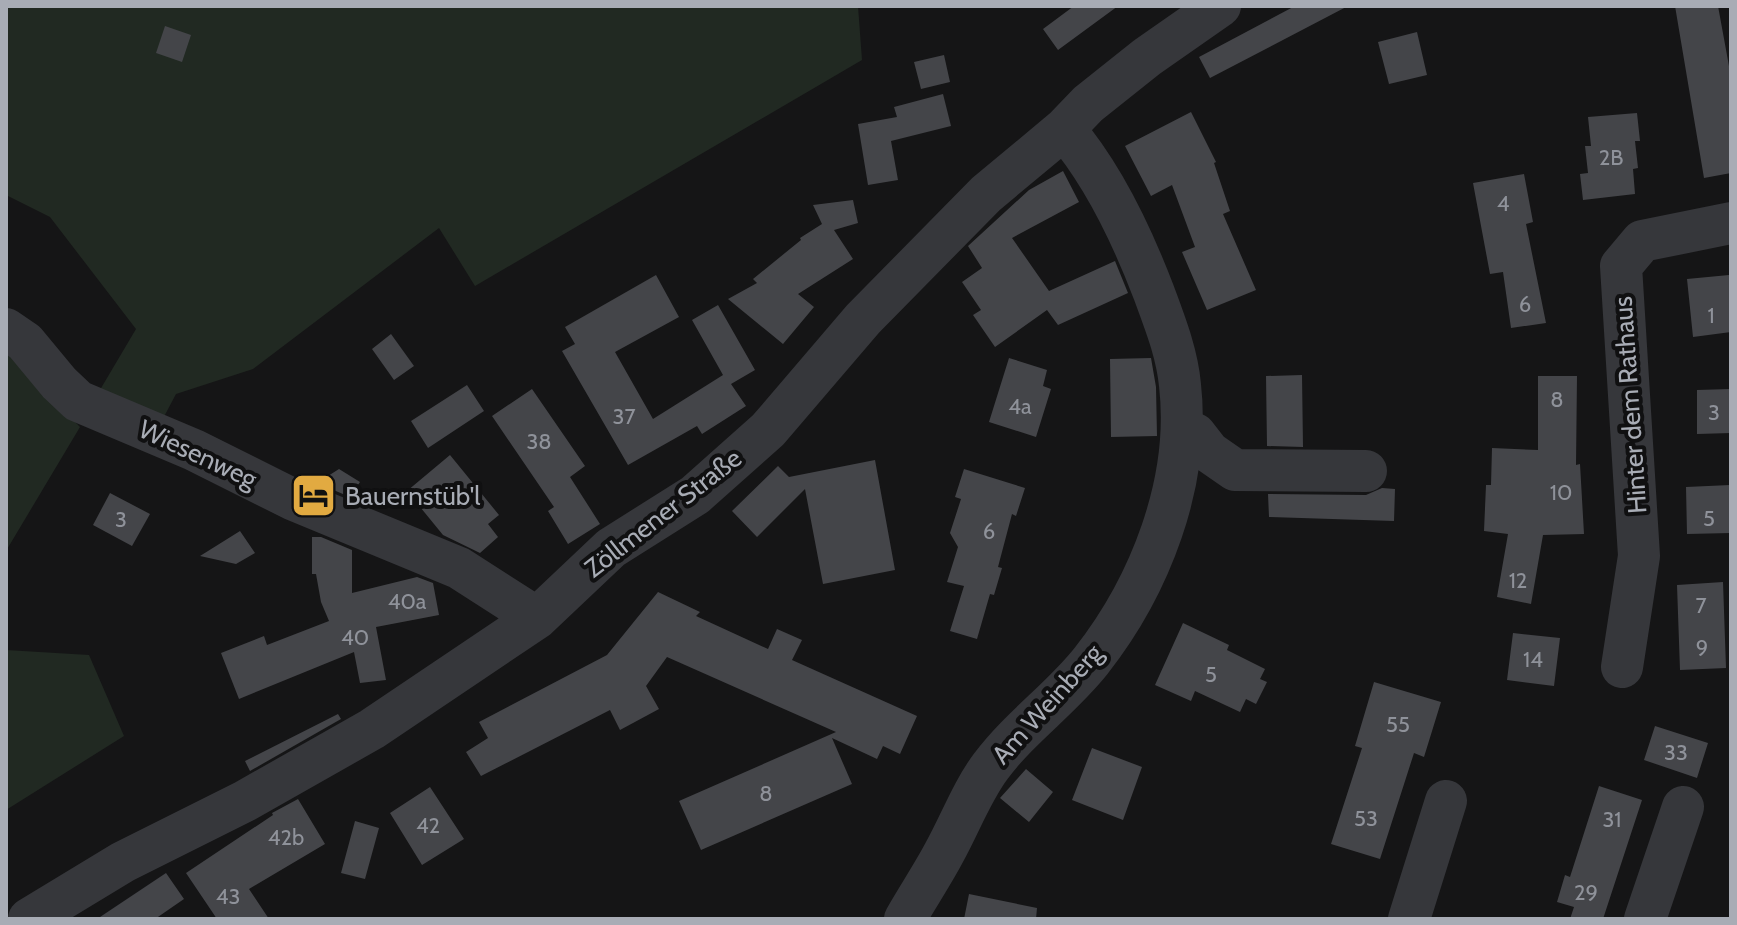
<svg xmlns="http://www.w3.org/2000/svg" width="1737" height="925" viewBox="0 0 1737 925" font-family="Cabin,sans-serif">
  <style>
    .green { fill: #212922 }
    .building { fill: #444549 }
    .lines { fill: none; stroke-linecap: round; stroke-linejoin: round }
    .minor { stroke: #36373b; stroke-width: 42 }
    .labels { text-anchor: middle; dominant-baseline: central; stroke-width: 8; stroke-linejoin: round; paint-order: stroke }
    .number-label { font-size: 22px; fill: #8f929a }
    .street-label { font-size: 26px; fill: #a8acb5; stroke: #101011 }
    .poi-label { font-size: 26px; fill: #a8acb5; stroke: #101011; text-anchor: start }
  </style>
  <rect width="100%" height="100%" fill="#151516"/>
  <path class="green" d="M6,6H858L862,60L475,286L439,228L253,369L176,394L158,428L94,400L136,329L50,217L6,195Z
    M6,352L80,427L6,551Z
    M6,650L89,655L124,736L6,810Z"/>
  <path class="building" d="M1074,6H1118L1058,50L1043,29Z
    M1295,6H1348L1210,78L1199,57Z
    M1675,6H1718L1731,77V173L1704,178Z
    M165,26L191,35L182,62L156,53Z
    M1417,32L1427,75L1389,84L1378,42Z
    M944,55L950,82L921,89L914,62Z
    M943,94L951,126L891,141L898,180L868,185L858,124L897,117L894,107Z
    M1191,112L1216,162L1214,163L1230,211L1223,214L1256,290L1207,310L1182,252L1195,247L1172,185L1151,196L1125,146Z
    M1637,113L1640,141H1635L1638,168L1633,169L1635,194L1583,200L1580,174L1588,173L1585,146H1591L1588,117Z
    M1063,171L1079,202L1012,238L1049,291L1115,261L1128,293L1058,325L1047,310L995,347L973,315L981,310L962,282L982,268L968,246L1029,190Z
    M1524,174L1533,222L1526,224L1546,323L1511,328L1503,272L1490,274L1473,183Z
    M853,200L858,223L834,230L853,259L798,294L814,307L783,344L728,299L757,283L753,279L801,240L800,238L822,224L813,205Z
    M656,275L679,317L615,352L653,419L723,375L692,320L718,305L755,370L731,384L746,406L702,434L697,426L628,465L562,351L575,344L565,327Z
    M1729,275L1731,332L1693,337L1687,279Z
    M391,334L414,366L394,380L372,349Z
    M1009,358L1047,370L1043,386L1051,389L1036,437L989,422Z
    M1151,358L1156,387L1157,436L1111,437L1110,359Z
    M1302,375L1303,447L1267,446L1266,376Z
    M1538,376H1577L1576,465L1580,464L1584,534L1543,535L1531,604L1497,597L1508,534L1484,531L1486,485H1491L1492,448L1538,450Z
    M467,385L484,411L428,448L411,421Z
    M532,389L585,466L570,477L600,524L568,544L548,511L554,507L492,416Z
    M1731,389V433L1697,434V390Z
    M450,455L499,515L488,524L498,537L480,553L443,535L407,491Z
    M875,460L895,570L823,584L805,489L757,537L732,511L778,466L789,477Z
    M339,469L360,482L350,497L317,483Z
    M964,469L1025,488L1016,516L1012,514L998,567L1002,568L994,595L990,594L977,639L950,631L964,586L947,582L958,547L950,533L961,499L955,497Z
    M1730,485L1731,533L1687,534L1686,487Z
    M1382,488L1395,489L1394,521L1269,517L1268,494L1366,495Z
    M110,493L150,514L132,546L93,525Z
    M240,531L255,553L236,564L200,556Z
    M312,537H321L352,550V593L417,577L433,583L439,615L376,627L386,680L360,683L354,652L239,699L221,653L264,636L267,645L329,621L321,602L316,574H312Z
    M1723,582L1726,668L1680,670L1677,585Z
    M658,592L700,612L696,616L768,649L777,629L802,640L792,660L917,716L900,754L883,746L877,759L832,738L852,784L701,850L679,801L836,732L667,657L646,686L659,709L620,730L610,710L481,776L466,752L488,738L479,722L607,655Z
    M1183,623L1229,645L1227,650L1265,669L1260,679L1267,682L1256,704L1246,699L1240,712L1195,691L1191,701L1155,685Z
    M1513,633L1560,638L1554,686L1507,680Z
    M1374,682L1441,702L1424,757L1414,753L1380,859L1331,844L1362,748L1355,746Z
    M338,714L341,719L250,771L245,761Z
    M1655,726L1708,743L1697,778L1644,760Z
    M1092,748L1142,767L1123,820L1072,800Z
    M1026,769L1053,792L1029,822L1000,798Z
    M1599,786L1642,800L1603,919H1570L1574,907L1557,902L1565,875L1570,877Z
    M430,787L464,839L422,865L390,813Z
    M298,799L325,844L249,889L269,919H217L186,873L273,815L272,813Z
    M355,821L379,828L365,879L341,873Z
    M166,873L184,899L155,919H97Z
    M969,894L1037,908L1036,919H964Z"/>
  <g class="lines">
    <path class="minor" d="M6,329L25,342L59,383L78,401L194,450L292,499L459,568L537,618
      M1183,432L1195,434L1209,452L1235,470L1366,471
      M1622,667L1639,556L1621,266L1642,241L1731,223
      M29,919L123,862L245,801L372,729L537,618L611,548L695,495L768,430L863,319L986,194L1064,129L1088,104L1147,57L1220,6
      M905,919C918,896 933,874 945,851C960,824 972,791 991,766C1020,727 1061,699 1091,661C1150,586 1191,482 1180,385C1177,353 1165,323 1154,293C1133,238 1102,173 1064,129
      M1409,919L1446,801
      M1645,919L1683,807"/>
  </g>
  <defs>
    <symbol id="hotel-square" viewBox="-11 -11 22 22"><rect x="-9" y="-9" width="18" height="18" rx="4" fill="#e2aa41" stroke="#101011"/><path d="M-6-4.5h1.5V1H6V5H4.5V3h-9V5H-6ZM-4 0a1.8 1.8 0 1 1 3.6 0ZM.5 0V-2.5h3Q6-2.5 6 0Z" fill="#111"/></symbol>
  </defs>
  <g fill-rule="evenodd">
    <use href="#hotel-square" x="288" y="470" width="51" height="51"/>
  </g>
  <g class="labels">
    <g class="number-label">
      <text x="1611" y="157">2B</text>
      <text x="1503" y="203">4</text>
      <text x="1525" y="304">6</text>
      <text x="1711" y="315">1</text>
      <text x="1557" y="399">8</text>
      <text x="1020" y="406">4a</text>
      <text x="1714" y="412">3</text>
      <text x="624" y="416">37</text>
      <text x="539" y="441">38</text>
      <text x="1561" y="492">10</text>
      <text x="1709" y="518">5</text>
      <text x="121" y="519">3</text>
      <text x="989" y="531">6</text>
      <text x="1518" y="580">12</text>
      <text x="407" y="601">40a</text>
      <text x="1701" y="605">7</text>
      <text x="355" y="637">40</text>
      <text x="1702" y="647">9</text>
      <text x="1533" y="659">14</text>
      <text x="1211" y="674">5</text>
      <text x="1398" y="724">55</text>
      <text x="1676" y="752">33</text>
      <text x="766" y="793">8</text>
      <text x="1366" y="818">53</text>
      <text x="1612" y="819">31</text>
      <text x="428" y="825">42</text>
      <text x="286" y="837">42b</text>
      <text x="1586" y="892">29</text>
      <text x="228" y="896">43</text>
    </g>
    <g class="street-label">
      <text transform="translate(1630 405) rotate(-94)">Hinter dem Rathaus</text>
      <text transform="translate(198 454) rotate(25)">Wiesenweg</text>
      <text transform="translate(663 513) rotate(-38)">Zöllmener Straße</text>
      <text transform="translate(1047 704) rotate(-48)">Am Weinberg</text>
    </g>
    <g class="poi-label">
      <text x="345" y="496">Bauernstüb'l</text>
    </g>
  </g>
  <rect width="1737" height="925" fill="none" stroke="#a8acb5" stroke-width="16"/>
</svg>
